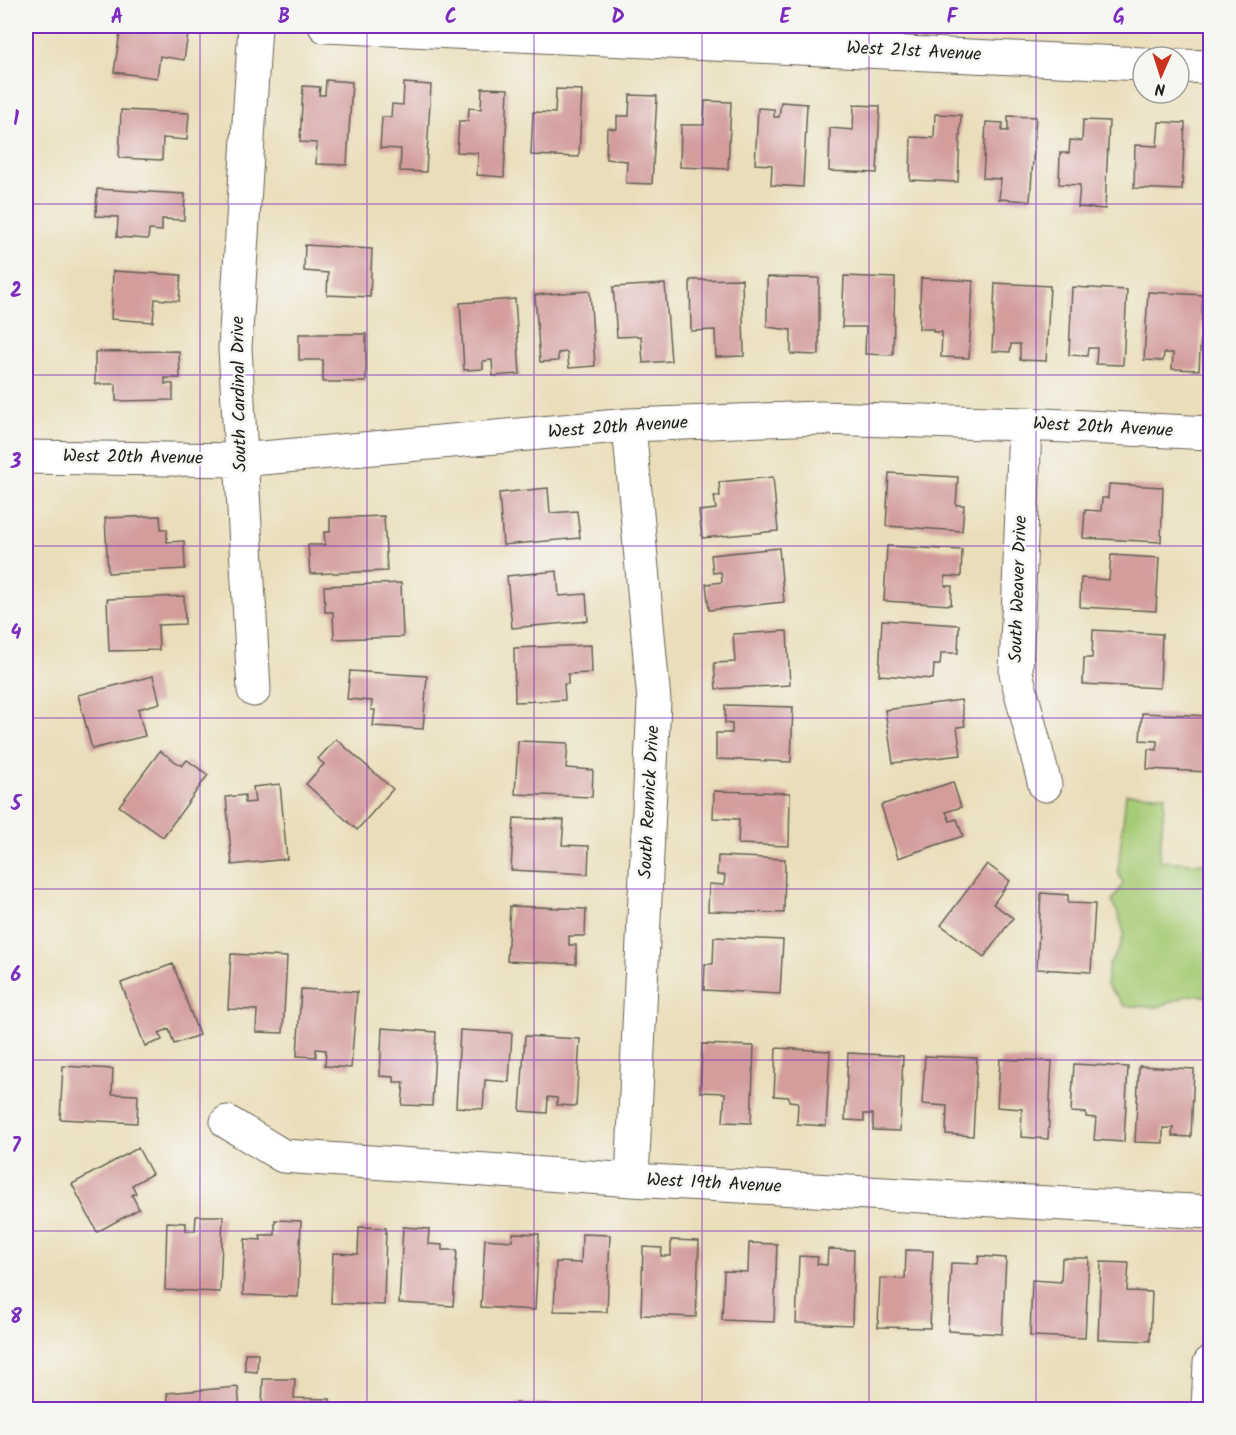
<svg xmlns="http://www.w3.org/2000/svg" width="1236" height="1435" viewBox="0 0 1236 1435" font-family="Kalam,sans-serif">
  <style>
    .park { fill: #a6cb75; stroke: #617448; stroke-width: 1.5 }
    .building { fill: #d39d9c }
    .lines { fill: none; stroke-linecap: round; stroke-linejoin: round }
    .street-casing { stroke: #646053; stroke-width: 35 }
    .street { stroke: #fff; stroke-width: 33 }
    .grid { fill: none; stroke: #7b2cbf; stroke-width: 1.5; stroke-opacity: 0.55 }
    .labels { text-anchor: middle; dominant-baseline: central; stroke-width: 5; stroke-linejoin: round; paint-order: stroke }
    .street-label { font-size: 18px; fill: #1c1c1c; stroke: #f6f6f2 }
    .neatline { fill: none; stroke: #7b2cbf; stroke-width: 2 }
    .grid-label { font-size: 20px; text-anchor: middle; font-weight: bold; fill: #7b2cbf }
  </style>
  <rect width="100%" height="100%" fill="#f6f6f2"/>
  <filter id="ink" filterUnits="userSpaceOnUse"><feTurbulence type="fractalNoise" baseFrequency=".0167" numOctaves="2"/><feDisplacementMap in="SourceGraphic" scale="12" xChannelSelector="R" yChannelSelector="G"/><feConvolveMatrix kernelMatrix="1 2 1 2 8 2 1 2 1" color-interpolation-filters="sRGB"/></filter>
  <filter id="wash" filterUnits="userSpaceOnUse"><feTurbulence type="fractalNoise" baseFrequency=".008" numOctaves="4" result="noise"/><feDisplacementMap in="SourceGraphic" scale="24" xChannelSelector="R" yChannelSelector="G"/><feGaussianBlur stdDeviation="1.35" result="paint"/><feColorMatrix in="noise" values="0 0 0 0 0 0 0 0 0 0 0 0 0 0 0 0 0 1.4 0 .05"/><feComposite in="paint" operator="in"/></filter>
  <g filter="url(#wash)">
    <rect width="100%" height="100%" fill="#eadeba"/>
    <path class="park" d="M1126,794L1165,795L1159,861L1210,864V997L1190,995L1158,1007L1125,1006L1106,984L1109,965L1119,949L1124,933L1119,916L1112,901L1123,884L1118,871Z"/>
    <g id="blocks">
      <path class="building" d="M121,26L188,34L184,60L160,56L157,78L114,72Z
        M326,80L352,82L347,165L316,164L317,143L300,142L303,86L320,87L319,95H325Z
        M404,83L431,85L426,172L400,171L401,149L380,148L382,117H391L392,104L403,105Z
        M482,88L508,89L504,177L477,175L478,153L457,152L459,121H468L469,108L481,109Z
        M556,89L582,90L579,157L531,155L533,112L555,113Z
        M630,95L657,96L652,184L626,183L627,161L606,159L607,128L617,129V116H629Z
        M705,101L731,102L728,169L680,167L681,125H704Z
        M781,102L807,104L803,187L771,185L772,165L755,164L758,108L774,109V117H779Z
        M854,105L880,106L877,173L829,171L830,128L853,130Z
        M121,110L189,113L187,140L163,138L162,160L119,158Z
        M935,114L961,115L958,182L910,180L911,137L934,138Z
        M1008,116L1036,117L1030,201L999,199L1001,179L983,178L986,122L1003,123L1002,131H1008Z
        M1083,120L1109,121L1105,209L1078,207L1080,185L1059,184L1060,153H1069L1070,140L1082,141Z
        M1159,122L1185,123L1182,190L1134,188L1135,145L1157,146Z
        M97,189L185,194L184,220L162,219V231L149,230L148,239L117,237L118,217L96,216Z
        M305,245L372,249L370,297L327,295L328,273L304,271Z
        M113,271L181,275L179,301L155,299L153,322L111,319Z
        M844,276L895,278L893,355L865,354L866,327H842Z
        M767,277L819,278V355L791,354V330L767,327Z
        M921,278L973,281L969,358L941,357L942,332H933V329H919Z
        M742,279L744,356L716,357L715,330L691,331L690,280Z
        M995,283L1050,286L1046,361L1020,360V344H1011L1010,352L992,351Z
        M665,284L671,361L643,363L641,336L617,337L613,287Z
        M1072,287L1127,290L1123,365L1096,364L1097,348H1088L1087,356L1069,355Z
        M590,291L595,366L569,368L567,352L558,353V361L540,362L535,295Z
        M1148,292L1203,295L1199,370L1172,369L1173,353H1164L1163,361L1144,360Z
        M515,299L520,374L493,376L492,360L483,361V369L464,370L460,303Z
        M299,334H366V382H323V360H299Z
        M179,351L180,378H165V384H173V400L116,401V384H95V352Z
        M889,473L958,477L956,505H964L962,531L886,526Z
        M773,477L778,531L702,538L699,511L716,509L714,496H720L719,482Z
        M1109,484L1163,487L1161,542L1083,538L1085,510L1101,511L1102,498H1108Z
        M548,488L550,513L577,511L580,538L503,545L499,493Z
        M160,516L161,529H167V542L184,541L185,569L108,573L105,518Z
        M384,516L387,571L310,574L308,545H325L324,532H330V518Z
        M887,546L962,550L961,577L945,576V586H952L951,605L884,601Z
        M779,548L784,602L709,610L706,584L722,582L721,572L713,573L711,555Z
        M1111,555L1159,558L1156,611L1080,607L1081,578L1109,580Z
        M557,571L559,596L586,594L588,621L512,628L507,576Z
        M401,583L403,637L334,639L333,612H325L324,586Z
        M184,596L185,624L158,625L159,650L109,651L107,599Z
        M882,620L959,625L958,653H941L940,665H934L933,679L879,675Z
        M1093,630L1162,634L1160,688L1083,684L1084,658H1092Z
        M787,631L790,685L716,689L714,663L735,662L733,634Z
        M591,645L592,673L568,674V684H564L565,700L515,702L514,648Z
        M350,671L427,676L423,729L373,726L375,710H371L372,701L347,699Z
        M153,676L160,703L138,709L145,736L92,749L78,695Z
        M961,700L965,726L957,727L961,755L893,763L885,710Z
        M725,705L793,707L791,762L716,759V733H732V724L725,723Z
        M1142,713L1210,716V772L1147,769L1148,749L1157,750V741L1140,740Z
        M336,739L393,789L357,830L306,784L324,764L318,759Z
        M518,741L568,743L566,768L593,770L592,797L515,794Z
        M160,751L182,766L187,760L208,775L163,837L119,806Z
        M953,782L961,807L946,812L950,821L957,819L963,836L898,858L881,805Z
        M280,784L287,859L232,865L226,797L245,795V803L255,802L253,787Z
        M714,791L790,793L789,846L738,844L739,819L713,818Z
        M514,818L564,820L562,845L589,846L588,874L511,870Z
        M718,856L785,859L784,913L708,911L709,884L724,885L725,875H717Z
        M987,864L1010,881L993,904L1013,918L984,957L941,925Z
        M1041,893L1068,895V903L1095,904L1091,972L1037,969Z
        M510,906L586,909L585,936H569V945H576V964L507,961Z
        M714,937L783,940L780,994L704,990L705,964H713Z
        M231,954L287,957L283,1033L256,1032L257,1010L228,1009Z
        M173,964L199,1035L174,1044L169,1029L159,1033L162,1040L145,1046L121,983Z
        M301,989L357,992L351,1068L325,1066L326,1050L316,1049V1057L297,1056Z
        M382,1028L436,1032L432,1106L402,1105L404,1082H394V1077L380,1076Z
        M460,1030L512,1033L509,1082L485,1080L483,1109L456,1107Z
        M525,1036L580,1039L576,1106L557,1105V1098L548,1097L547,1113L520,1111Z
        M702,1044L754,1046L751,1123L723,1122L725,1093L700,1092Z
        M776,1048L830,1051L826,1126L797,1124L798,1102L789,1101V1097L774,1096Z
        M848,1053L903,1056L900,1131L873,1130V1114H864V1121L845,1120Z
        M925,1056L977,1058L973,1136L946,1134L947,1106L922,1104Z
        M1000,1059L1052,1061L1048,1139L1021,1137L1022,1109L997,1107Z
        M1074,1064L1128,1067L1124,1142L1094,1140L1096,1118L1086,1117V1113L1071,1112Z
        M63,1066L113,1069L112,1094L138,1095L137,1123L60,1119Z
        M1139,1066L1194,1069L1191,1137L1172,1136L1173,1128H1163V1143L1135,1142Z
        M138,1148L152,1174L132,1185L136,1193L132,1195L139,1209L97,1232L72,1184Z
        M196,1216H223L220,1292L165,1290L167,1222L186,1223V1231H195Z
        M275,1220L301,1221L298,1297L243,1295L245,1239L261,1240L260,1235H275Z
        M359,1227L386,1228L384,1305L331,1303L333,1253L358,1254Z
        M403,1227L429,1229L428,1244L442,1245V1250H457L453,1306L399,1303Z
        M513,1233L539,1234L535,1310L481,1307L485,1239L512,1241Z
        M582,1234L610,1235L607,1312L554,1311L556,1262L581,1263Z
        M671,1240L699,1241L696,1317L641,1315L643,1247L662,1248L661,1256H671Z
        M749,1243L777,1244L774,1322L722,1320L724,1271L748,1272Z
        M828,1249L854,1250L852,1325L796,1323L799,1256L818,1257L817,1264L827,1265Z
        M906,1250L933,1251L930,1328L878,1327L880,1278L905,1279Z
        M979,1256L1006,1258L1002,1334L948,1331L951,1263L978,1264Z
        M1062,1258H1089L1085,1338L1030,1336L1032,1280L1061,1282Z
        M1101,1262L1129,1263L1127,1291L1152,1292L1150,1341L1098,1339Z
        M245,1353H258L257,1372L245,1371Z
        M263,1379H295L294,1398L330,1399L329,1410H262Z
        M238,1387L240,1410H169L167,1393Z
        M515,1403L551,1404V1410H515Z"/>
    </g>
  </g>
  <g filter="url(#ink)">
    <use href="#blocks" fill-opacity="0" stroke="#646053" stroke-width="1.5"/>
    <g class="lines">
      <defs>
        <path id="street" d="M325,26L1143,64
          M1179,66L1210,67
          M1025,424L1016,673L1045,785
          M629,425L654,701L632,1180
          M26,457L240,460L629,425L820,418L1025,424L1210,433
          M254,690L235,348L255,26
          M227,1122L283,1156L632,1180L1210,1212
          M1208,1410L1210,1363"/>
      </defs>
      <use href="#street" class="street-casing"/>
      <use href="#street" class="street"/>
    </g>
  </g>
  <path class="grid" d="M200,26V1410M367,26V1410M534,26V1410M702,26V1410M869,26V1410M1036,26V1410M26,204H1210M26,375H1210M26,546H1210M26,718H1210M26,889H1210M26,1060H1210M26,1231H1210"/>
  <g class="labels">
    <g class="street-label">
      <text transform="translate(914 52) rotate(3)">West 21st Avenue</text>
      <text transform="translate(240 394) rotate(-91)">South Cardinal Drive</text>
      <text transform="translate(618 428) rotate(-4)">West 20th Avenue</text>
      <text transform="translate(1103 428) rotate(3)">West 20th Avenue</text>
      <text transform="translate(133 458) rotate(1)">West 20th Avenue</text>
      <text transform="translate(1019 589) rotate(-88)">South Weaver Drive</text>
      <text transform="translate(650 802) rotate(-87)">South Rennick Drive</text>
      <text transform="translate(714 1184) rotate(3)">West 19th Avenue</text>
    </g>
  </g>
  <rect width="1236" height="1435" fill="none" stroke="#f6f6f2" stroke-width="66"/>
  <g transform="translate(1161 75) rotate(183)"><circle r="28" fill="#f6f6f2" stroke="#9f9f9c" stroke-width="1.5"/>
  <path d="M0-4.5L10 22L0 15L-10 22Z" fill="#c8321e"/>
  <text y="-9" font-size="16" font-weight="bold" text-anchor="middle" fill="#1c1c1c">N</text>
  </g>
  <rect x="33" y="33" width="1170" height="1369" class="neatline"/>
  <g class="grid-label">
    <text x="117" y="23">A</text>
    <text x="284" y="23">B</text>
    <text x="451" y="23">C</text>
    <text x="618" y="23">D</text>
    <text x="785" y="23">E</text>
    <text x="952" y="23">F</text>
    <text x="1119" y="23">G</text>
    <text x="16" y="125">1</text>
    <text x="16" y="297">2</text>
    <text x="16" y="468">3</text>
    <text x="16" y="639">4</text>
    <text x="16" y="810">5</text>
    <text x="16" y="981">6</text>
    <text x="16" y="1152">7</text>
    <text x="16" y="1323">8</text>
  </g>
</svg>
